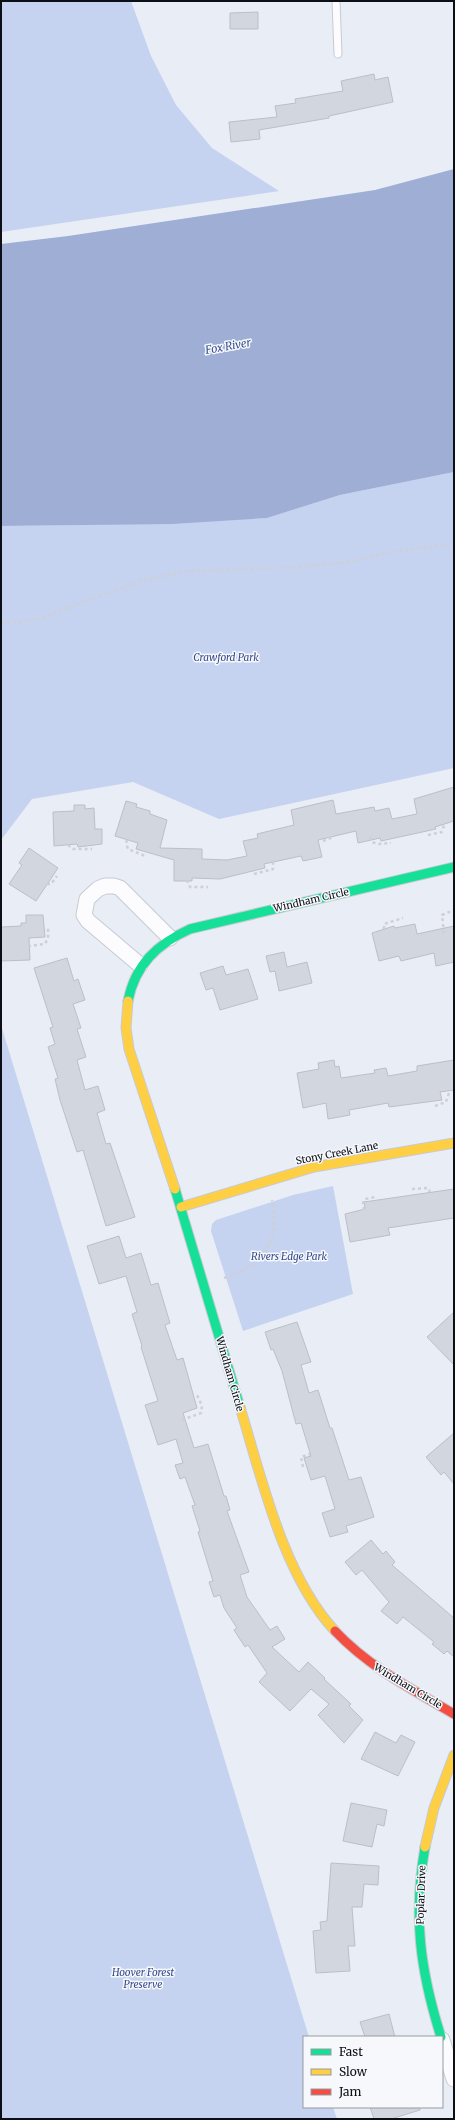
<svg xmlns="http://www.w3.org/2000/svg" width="455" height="2120" viewBox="0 0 455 2120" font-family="Merriweather,serif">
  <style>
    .green { fill: #c5d2f0 }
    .water { fill: #9faed4 }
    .building { fill: #d2d6de; stroke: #bcbfc7 }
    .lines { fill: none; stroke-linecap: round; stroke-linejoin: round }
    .lane-casing { stroke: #c7cad2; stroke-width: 9 }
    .street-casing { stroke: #c7cad2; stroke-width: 17 }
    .fast-casing { stroke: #c7cad2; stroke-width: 11 }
    .slow-casing { stroke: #c7cad2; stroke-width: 11 }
    .jam-casing { stroke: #c7cad2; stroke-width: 11 }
    .path { stroke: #cfd0d3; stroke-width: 2.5; stroke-dasharray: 3 3; stroke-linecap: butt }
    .lane { stroke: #fcfcfe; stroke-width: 7 }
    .street { stroke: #fcfcfe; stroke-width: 15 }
    .fast { stroke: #16e098; stroke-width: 9 }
    .slow { stroke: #ffcf43; stroke-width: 9 }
    .jam { stroke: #f24e42; stroke-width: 9 }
    .labels { text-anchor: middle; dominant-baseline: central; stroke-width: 3; stroke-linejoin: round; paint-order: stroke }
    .park-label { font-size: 10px; font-style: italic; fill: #334989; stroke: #f6f8fc }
    .street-label { font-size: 10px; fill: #0c0f16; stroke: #f6f8fc }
    .water-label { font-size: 11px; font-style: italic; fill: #384f8f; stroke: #f6f8fc }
  </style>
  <rect width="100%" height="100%" fill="#e9edf6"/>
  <path class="green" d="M1,1H131L151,56L176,105L212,148L279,191L1,232Z
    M454,472V768L219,819L133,782L32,799L1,840V526L82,525L267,518L340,495Z
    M1,1025L309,2037H304V2107H333L337,2119H1Z
    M333,1186L353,1294L243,1331L211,1231L212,1224L216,1220L293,1195Z"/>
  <path class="water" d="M454,169V472L340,495L267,518L172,524L1,526V244L68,236L375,190Z"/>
  <path class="building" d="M258,12V29H230V13Z
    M374,74L375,80L388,77L393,102L329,116V118L259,130L260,139L231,142L229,122L277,117L275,106L296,103L295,99L343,91L341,81Z
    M454,787V821L435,827L436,829L381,841L380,838L358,843L356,831L318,840L322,857L303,861L301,856L264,864L265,868L220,879L192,878V881H174V860L136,849L138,843L115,836L126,801L137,804L136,807L150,811V814L167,820L160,848L202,849V859L227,860L247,856L243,841L258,838L257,834L294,825L291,810L333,800L336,814L374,807L375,811L389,808L392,819L417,814L414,799Z
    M74,805H85V809L94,808L95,829H102V844L78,847L77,844L54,846L53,812L74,811Z
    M29,848L58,868L36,901L9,884L22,865L19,863Z
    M26,915H43L45,937L29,938L30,960L1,961V927L21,926V923H26Z
    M415,924L417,934L454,926V962L436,966L434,953L401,961L399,956L379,961L372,933L394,926L395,928Z
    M284,952L287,967L307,962L312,983L279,991L275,971L270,972L266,956Z
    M67,958L74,981L78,979L85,1000L73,1004L81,1028L77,1029L86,1057L77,1060L85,1090L98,1086L105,1110L97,1113L106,1144L110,1143L135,1217L106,1226L83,1150L77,1152L60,1100L55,1079L58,1078L48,1047L55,1044L50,1028L53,1027L34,968Z
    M223,966L226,975L248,969L258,999L220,1010L213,988L206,990L200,973Z
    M334,1060L335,1067L339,1066L341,1078L375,1073L374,1070L386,1068L388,1076L417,1071V1066L454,1060V1090L440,1092L442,1100L389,1107L388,1103L349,1110L350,1115L328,1119L326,1103L303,1108L297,1073L319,1069L318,1063Z
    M454,1189V1218L388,1228L390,1235L350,1242L345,1214L365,1209L364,1202Z
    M119,1236L126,1258L141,1253L151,1285L158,1283L170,1323L165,1325L177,1360L183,1358L197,1408L183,1413L194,1448L208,1444L224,1496H226L230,1510L227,1511L249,1572L240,1575L247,1597L270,1630L277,1626L285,1639L272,1647L299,1672L308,1662L325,1678L324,1679L351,1704L349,1706L363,1720L344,1743L318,1715L329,1704L311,1689L290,1711L259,1682L267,1673L248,1645L245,1647L234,1630L237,1628L224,1608L220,1595L214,1597L209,1582L213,1581L198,1532L200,1531L192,1506L195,1505L185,1477L180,1479L175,1465L183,1463L176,1439L158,1445L145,1405L158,1401L141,1347L142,1346L132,1314L137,1312L126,1276L99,1284L87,1246Z
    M454,1312V1365L427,1337Z
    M297,1322L311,1362L301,1365L309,1393L318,1390L330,1428H332L349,1480L361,1477L374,1517L346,1526L348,1532L330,1537L322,1513L335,1509L325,1476L311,1480L304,1458L311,1456L301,1423L296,1424L282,1371L273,1349L271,1350L265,1332Z
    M454,1433V1484L444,1472L441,1475L426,1457Z
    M371,1540L383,1554L386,1551L395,1562L392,1565L454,1618V1657L447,1651L444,1654L432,1644L434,1642L403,1617L397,1624L381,1611L389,1602L362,1570L356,1575L345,1562Z
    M375,1732L396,1743L401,1735L415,1742L398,1776L361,1759Z
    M351,1803L387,1810L384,1826L377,1824L372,1847L343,1841Z
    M331,1863L379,1866L378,1885L364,1884L362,1907H352L355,1946H348L350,1971L316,1973L313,1931L321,1930L320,1922L327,1921Z
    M389,2014L395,2037H365L360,2022Z
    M370,2107H420V2110L391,2119H374Z"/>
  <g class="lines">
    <defs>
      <path id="lane" d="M336,1L338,54"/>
      <path id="street" d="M140,965L88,921L84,915L87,899L98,889L105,886H114L120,888L170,938
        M442,2040L454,2079"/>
      <path id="fast" d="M128,1001C135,965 157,944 190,929L454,867
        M175,1189L240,1407
        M425,1847C413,1917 420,1970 441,2037"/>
      <path id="slow" d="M128,1001L126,1028L129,1049L175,1189
        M181,1207L314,1167L454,1143
        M240,1407C262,1479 283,1575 335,1631
        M425,1847L434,1808L454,1755"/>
      <path id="jam" d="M335,1631C369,1667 413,1690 454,1714"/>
    </defs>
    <use href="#lane" class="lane-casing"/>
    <use href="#street" class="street-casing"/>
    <use href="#fast" class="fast-casing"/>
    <use href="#slow" class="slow-casing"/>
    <use href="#jam" class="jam-casing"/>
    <path class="path" d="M1,622L17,623L41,618L140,581L187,571L282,568L344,563L391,552L454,544
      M428,835L442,832L444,825
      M370,837L372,842L378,844L391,843
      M127,840L126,843L128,849L145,856
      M323,841L333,837
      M68,845L73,849H92
      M254,874L273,869V860
      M187,880L190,887H208
      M47,884H51L57,876
      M384,929V924L403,918
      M444,933L442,915L454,910
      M28,946L45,944L48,938V928
      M435,1106L446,1102L450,1090
      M412,1189L428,1188L430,1192
      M364,1210L363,1203L365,1199L375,1197
      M224,1278C263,1266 281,1241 272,1200
      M182,1420L201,1413L202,1406L197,1395
      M303,1467L301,1457L310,1454"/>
    <use href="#lane" class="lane"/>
    <use href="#street" class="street"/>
    <use href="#fast" class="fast"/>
    <use href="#slow" class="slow"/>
    <use href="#jam" class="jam"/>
  </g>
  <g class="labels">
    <g class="park-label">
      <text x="226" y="657">Crawford Park</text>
      <text x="289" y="1256">Rivers Edge Park</text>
      <text x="143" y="1972">Hoover Forest<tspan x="143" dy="12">Preserve</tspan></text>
    </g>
    <g class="street-label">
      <text transform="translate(311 900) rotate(-13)">Windham Circle</text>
      <text transform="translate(337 1153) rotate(-11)">Stony Creek Lane</text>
      <text transform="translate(230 1374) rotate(74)">Windham Circle</text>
      <text transform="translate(408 1686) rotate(31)">Windham Circle</text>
      <text transform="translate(421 1895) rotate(-88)">Poplar Drive</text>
    </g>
    <g class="water-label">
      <text transform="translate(228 346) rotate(-10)">Fox River</text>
    </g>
  </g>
  <rect width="455" height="2120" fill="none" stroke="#0c0f16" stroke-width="4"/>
  <rect x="303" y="2036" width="140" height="72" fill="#f6f8fc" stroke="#989ba0"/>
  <rect x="311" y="2049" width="20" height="6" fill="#16e098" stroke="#989ba0"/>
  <text x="339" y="2056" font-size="12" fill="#0c0f16">Fast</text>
  <rect x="311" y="2069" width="20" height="6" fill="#ffcf43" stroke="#989ba0"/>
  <text x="339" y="2076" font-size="12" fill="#0c0f16">Slow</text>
  <rect x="311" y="2089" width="20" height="6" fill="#f24e42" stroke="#989ba0"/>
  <text x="339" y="2096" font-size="12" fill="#0c0f16">Jam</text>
</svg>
